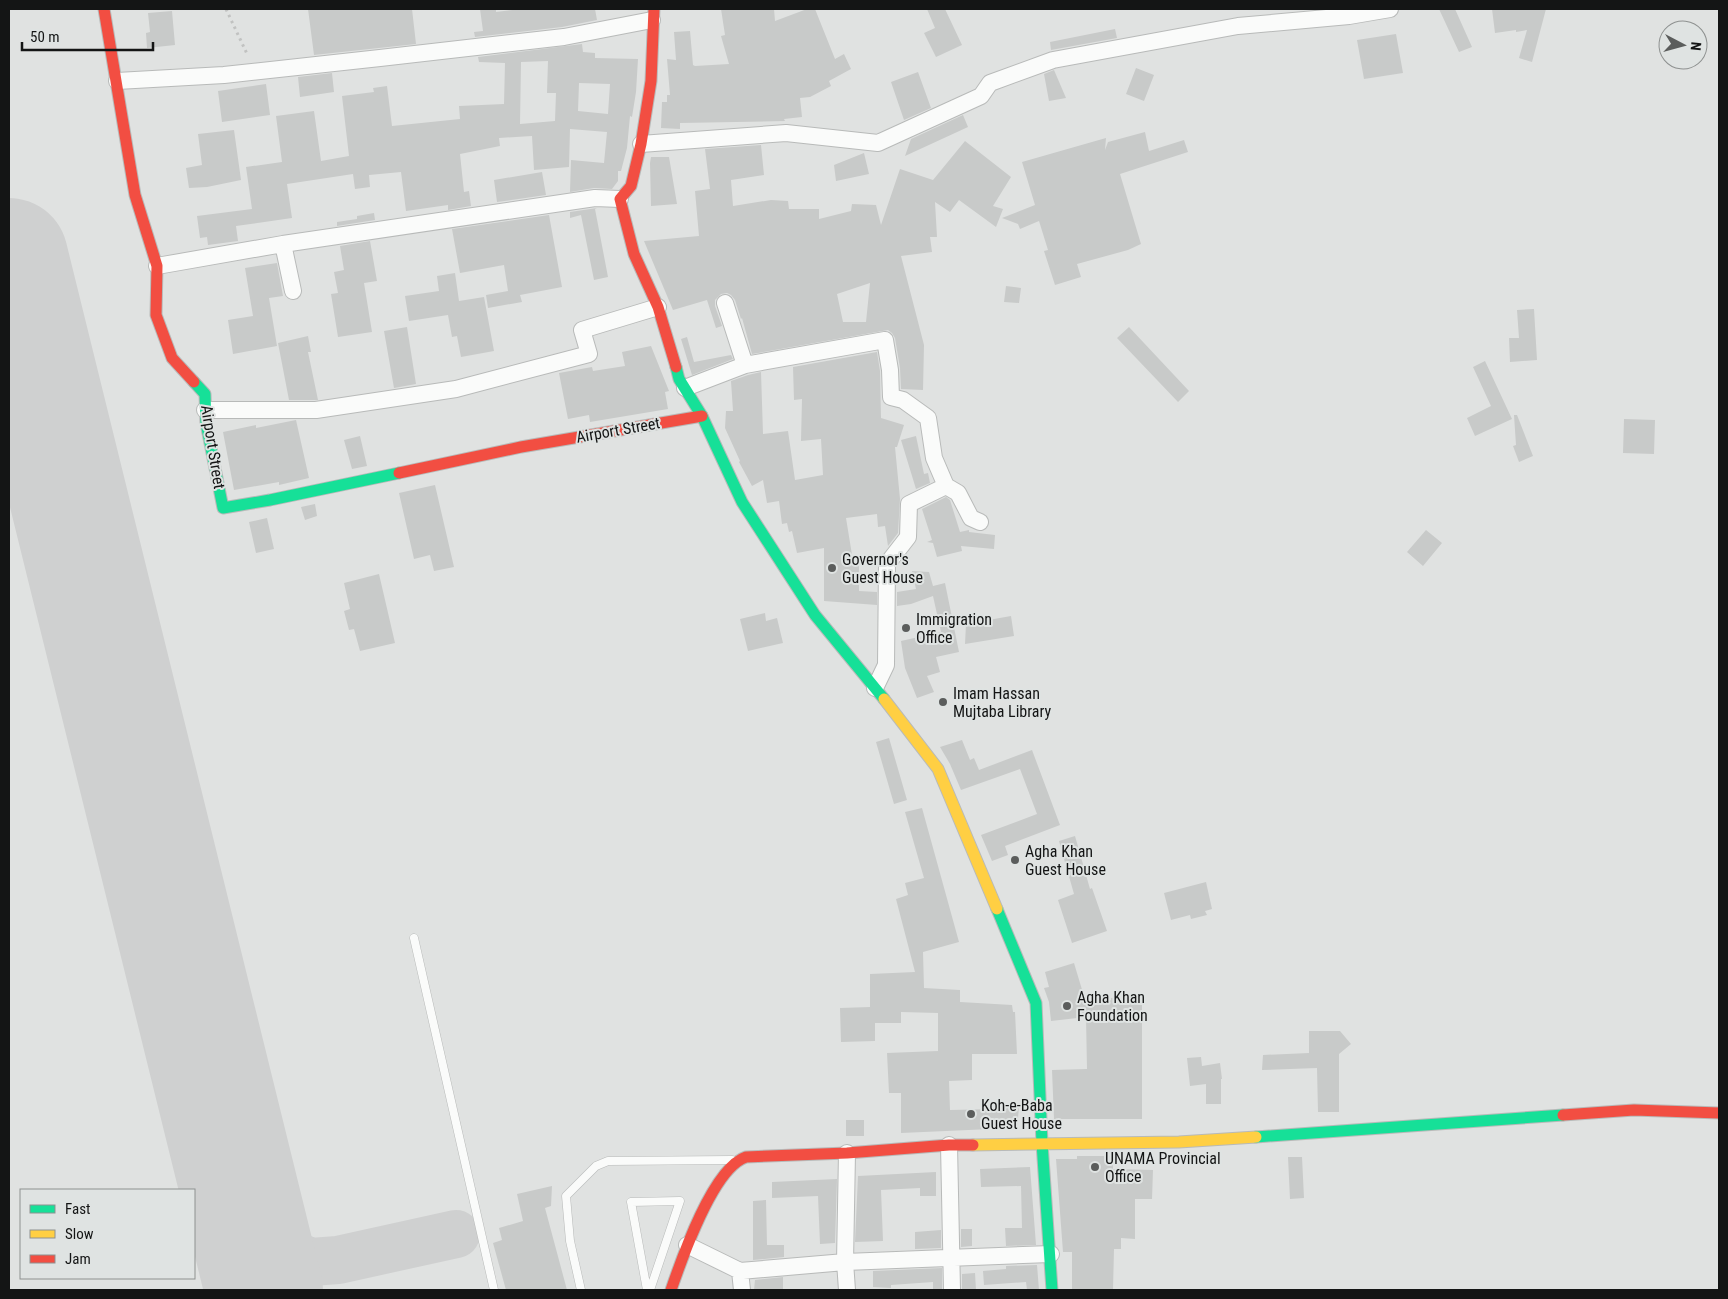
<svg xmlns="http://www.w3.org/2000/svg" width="1728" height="1299" viewBox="0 0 1728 1299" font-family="'Roboto Condensed',sans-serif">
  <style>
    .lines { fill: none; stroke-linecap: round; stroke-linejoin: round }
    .taxiway { stroke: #cfd0d0; stroke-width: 48 }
    .runway { stroke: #cfd0d0; stroke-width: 118 }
    .building { fill: #c8cac9; fill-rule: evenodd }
    .lane-casing { stroke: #b8bab9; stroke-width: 9 }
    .street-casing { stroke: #b8bab9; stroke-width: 18 }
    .fast-casing { stroke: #b8bab9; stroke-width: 13 }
    .slow-casing { stroke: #b8bab9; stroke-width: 13 }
    .jam-casing { stroke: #b8bab9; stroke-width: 13 }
    .path { stroke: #c1c2c1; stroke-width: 3; stroke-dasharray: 2.5 4; stroke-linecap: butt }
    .lane { stroke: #fafbfa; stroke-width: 8 }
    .street { stroke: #fafbfa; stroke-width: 16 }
    .fast { stroke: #16e098; stroke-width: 11 }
    .slow { stroke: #ffcf43; stroke-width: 11 }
    .jam { stroke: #f24e42; stroke-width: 11 }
    .poi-dot { fill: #5b5d5c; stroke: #dfe3e2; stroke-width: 2 }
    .labels { text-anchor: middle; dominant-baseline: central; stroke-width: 4; stroke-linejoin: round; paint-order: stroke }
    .street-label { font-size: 16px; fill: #141515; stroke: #dfe3e2 }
    .poi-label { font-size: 16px; fill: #141515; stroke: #dfe3e2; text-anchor: start }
  </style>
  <rect width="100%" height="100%" fill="#e0e2e1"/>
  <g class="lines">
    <path class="taxiway" d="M246,1215L271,1245L311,1262L338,1260L456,1234"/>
    <path class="runway" d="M9,257L264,1290"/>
  </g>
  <path class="building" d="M308,9H412L416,44L314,55Z
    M480,9H496V12L520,9H595L597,20L562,27L475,37L474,32L483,31Z
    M721,9H774L775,21L807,9H815L835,59L844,54L851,69L829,81L831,86L810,97L800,98L802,117L784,119L785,121L680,123V129L661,128L662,102H667V95H670L667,59L676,60L674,32L690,31L693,65L695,66L729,64L721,36L725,35Z
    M927,9H945L962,45L936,57L924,33L935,28Z
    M1439,9H1455L1472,47L1459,52Z
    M1492,9H1546L1532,62L1519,58L1527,30L1516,32V30L1495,33Z
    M172,11L175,45L147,48L146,33L150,32L148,13Z
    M1115,29L1117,38L1051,50L1050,42Z
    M1396,34L1403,73L1364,79L1357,40Z
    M582,44L583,52L595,53V58L638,59L636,92L632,117L630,116L627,148L621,171H618V181L612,189L594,188L570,192L571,160L604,163L607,132L570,129L569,167L534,170L532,136L499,138L500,146L460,154L464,192L469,191L471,206L448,210V205L406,211L401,172L369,175L370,187L355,189L353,174L287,184L292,218L236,226L238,241L208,245L207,237L200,238L197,216L252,209L246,167L282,162L276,116L314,111L321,161L349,156L342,96L374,92L373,88L387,86L392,126L460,119L459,106L504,104L505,63L479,62L478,57ZM548,61L547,93H556L555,121L520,124L521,62ZM579,83L610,84L608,114L578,111Z
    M1136,68L1154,75L1144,101L1126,94Z
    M1054,70L1066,98L1049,101L1044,74Z
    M918,72L931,108L904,120L891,82Z
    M332,73L334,92L300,97L298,77Z
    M266,84L270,115L222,122L218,91Z
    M963,115L968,127L905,156L911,139Z
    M234,130L241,180L207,187L189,188L186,168L202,165L198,134Z
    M1145,132L1149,151L1184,140L1188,152L1120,174L1141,244L1128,250L1077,264L1081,277L1055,285L1044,251L1048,250L1039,221L1020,229L1018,224L1002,218L1035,205L1022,162L1106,138L1105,150L1108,142Z
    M965,141L1011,177L993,206L1003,209L996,227L959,200L950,212L935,202L937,237H930L932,252L901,256L924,345L923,390L901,389L900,368L895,338L892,333L888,330L752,354L742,318L741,319L735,300L731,295L727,293L721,294L715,300V306L722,326L716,328L707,300L673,310L644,241L699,236L695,191L710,189L705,149L761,145L764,175L731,180L733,206L771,200L788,201L789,209H819V219L851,211L852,204L876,205L881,225L900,169L933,180ZM870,283L866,322H843L837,294Z
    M864,153L869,174L836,181L834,165Z
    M651,157H669L677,204L651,206L650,163Z
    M542,172L546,195L497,202L494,180Z
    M597,208L595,209L608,277L594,280L581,215L570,218V212Z
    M374,213L375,220L337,226V222L357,219V216Z
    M549,215L562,287L520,295L522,302L488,308L486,295L508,291L504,265L460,273L452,229Z
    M370,241L377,281L364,283L372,332L338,337L331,294L338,293L334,272L344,270L340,246Z
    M277,263L283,296L269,298L277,346L233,354L228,320L253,316L245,268Z
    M455,273L459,301L484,297L494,351L461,357L457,336L452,337L448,315L409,321L405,296L439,291L437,276Z
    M1006,286L1021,288L1019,303L1004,302Z
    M1534,309L1537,360L1510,362L1509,338H1519L1517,310Z
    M407,327L416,384L394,388L384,331Z
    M1129,327L1189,391L1178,402L1117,338Z
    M308,336L311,352H308L318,400H289L278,343Z
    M687,337L694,362L731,355L733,359L692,375L681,339Z
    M651,346L669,391L665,392L668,409L590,422L589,415L568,419L559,373L592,367L593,371L625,366L622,352Z
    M877,352L880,371L881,418L904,425L897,447H895L900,499L898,533L888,546L885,526L878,527L877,514L846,518L853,561H859V591L877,592V605L824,601V548L797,553L792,531L789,532L787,523L782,524L779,501L767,503L763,480L752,486L739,462L740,461L725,428L726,411H733L731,381L748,375L761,372L763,434L788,431L795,480L823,475L821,439L801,441L802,399L794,400L793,367Z
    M1485,361L1512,419L1475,436L1467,418L1491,406L1473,367Z
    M1514,415H1517L1533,456L1519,462L1513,446L1516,445Z
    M1624,419L1655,420L1654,454L1623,453Z
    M296,420L309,478L279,485V482L234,490L223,432L256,425V428Z
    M360,436L367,466L352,469L344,440Z
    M916,436L924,474L928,473L930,483L916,489L901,440Z
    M435,485L454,567L434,571L430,555L414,559L399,493Z
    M946,497L950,500L960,532L969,530V532L995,535L994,549L961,546L962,551L937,557L933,543L927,542L932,540L922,509Z
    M315,504L317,516L305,520L301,507Z
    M267,518L274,549L256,553L249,522Z
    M1426,530L1442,543L1423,566L1407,552Z
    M912,571L929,572L933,586L945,583L959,652L936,657L940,672L927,676L934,692L917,698L905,668L901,641L941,632L933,596L911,604L897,606V592L916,589Z
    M379,574L395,643L360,651L354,629L349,630L344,611L350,609L344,583Z
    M765,613L766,621L777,618L783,643L748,651L740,619Z
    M1011,616L1014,636L965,644L966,624Z
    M889,738L907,800L894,804L876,742Z
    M962,740L970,760L974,758L979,770L1032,750L1060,825L1005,846L1008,855L992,861L981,835L1037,814L1020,769L961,790L950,764L940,747Z
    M922,808L959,942L923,952L924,988L960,990V1002L1012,1005L1013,1012H1015L1017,1054H972V1080L949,1081L950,1110L996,1109V1106L1019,1107L1017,1130L991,1129L901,1133V1093H889L887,1053L938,1051V1013L901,1012V1023H875V1041L841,1042L840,1008L870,1007V974L915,972L896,899L908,895L905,883L924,878L905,812Z
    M1075,836L1090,889L1092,888L1107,931L1072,943L1058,900L1074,894L1059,841Z
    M1206,882L1212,909L1205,911L1207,915L1191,919L1190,915L1171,920L1164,893Z
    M1074,963L1086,1003L1111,1000V998L1142,997V1119H1054L1052,1070L1087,1069L1086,1017L1051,1021L1049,1002L1044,988L1049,987L1045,972Z
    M1309,1031H1340L1351,1044L1339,1054V1112H1318L1317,1068L1262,1070L1263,1055L1309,1053Z
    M1201,1057L1202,1066L1220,1063L1222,1079H1221V1104H1206V1084L1190,1086L1187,1058Z
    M846,1120H864V1136H846Z
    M1077,1156H1113V1169L1153,1170L1152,1199H1135V1239L1121,1238V1249H1114L1113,1290H1072V1252H1063L1056,1159H1077Z
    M1288,1157H1302L1304,1198L1290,1199Z
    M1030,1167L1036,1245L1006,1246L1005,1228H1022L1021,1186L981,1187L980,1169Z
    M936,1172V1196H920V1188L881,1190L883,1241L855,1242L858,1176Z
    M837,1179L835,1243L820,1244L818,1196L772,1198V1182Z
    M552,1186L551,1206L545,1208L567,1290H506L493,1243L502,1240L499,1228L523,1221L517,1194Z
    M766,1200L767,1245H784V1257L753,1260V1201Z
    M961,1229H972V1246L961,1247Z
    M941,1230V1248L915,1249V1232Z
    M1037,1265L1039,1290H1027L1026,1282L984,1285L983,1271L1006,1269V1266Z
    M942,1268V1290H933V1282L891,1285V1288L873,1287V1271Z
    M975,1273L976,1290H962V1274Z
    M783,1277V1290H754L755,1280Z"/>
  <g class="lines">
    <defs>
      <path id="lane" d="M414,938L494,1290
        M581,1290L570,1241L566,1196L596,1166L608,1161L732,1160
        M647,1290L631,1202L680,1201L650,1290"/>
      <path id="street" d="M117,81L224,75L380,58L564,37L652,20
        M641,144L786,133L878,143L981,96L990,83L1053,60L1238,26L1349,16L1390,9
        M283,244L293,291
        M157,266L283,244L595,198L620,199
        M725,303L745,365
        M685,388L745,365L885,340L890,370L891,397L903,400L928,418L934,458L946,486L958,493L971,518L980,522
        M205,410H316L456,389L589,354L582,330L658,307
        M875,688L886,665L887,564L908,537L909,504L946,486
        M949,1145L952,1290
        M687,1245L740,1271L845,1262L1051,1254
        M740,1271L742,1290
        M847,1290L845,1262L847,1153"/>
      <path id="fast" d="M676,367L679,379L702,416L742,502L815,615L884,699
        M194,382L205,394L206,423L223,508L270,500L399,473
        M997,909L1036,1003L1042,1143L1052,1290
        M1256,1137L1563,1115"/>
      <path id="slow" d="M884,699L938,769L997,909
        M973,1145L1179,1142L1256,1137"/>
      <path id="jam" d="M104,9L135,195L157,266L156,315L172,358L194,382
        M654,9L651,81L641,144L631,186L620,199L634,254L658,307L676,367
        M399,473L521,447L702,416
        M1563,1115L1634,1110L1719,1113
        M671,1290C682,1258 713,1168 746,1157L847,1153L949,1145H973"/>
    </defs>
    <use href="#lane" class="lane-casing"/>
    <use href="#street" class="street-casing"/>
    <use href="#fast" class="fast-casing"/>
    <use href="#slow" class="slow-casing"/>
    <use href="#jam" class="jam-casing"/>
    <path class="path" d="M226,9L248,56"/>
    <use href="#lane" class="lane"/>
    <use href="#street" class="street"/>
    <use href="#fast" class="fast"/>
    <use href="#slow" class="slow"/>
    <use href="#jam" class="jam"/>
  </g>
  <g class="poi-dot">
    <circle cx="832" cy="568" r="5"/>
    <circle cx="906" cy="628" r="5"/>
    <circle cx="943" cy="702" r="5"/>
    <circle cx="1015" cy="860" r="5"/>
    <circle cx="1067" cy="1006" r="5"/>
    <circle cx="971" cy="1114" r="5"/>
    <circle cx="1095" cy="1167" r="5"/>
  </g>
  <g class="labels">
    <g class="street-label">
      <text transform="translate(618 430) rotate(-10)">Airport Street</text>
      <text transform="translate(213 447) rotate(81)">Airport Street</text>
    </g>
    <g class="poi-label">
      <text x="842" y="559">Governor's<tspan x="842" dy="18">Guest House</tspan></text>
      <text x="916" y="619">Immigration<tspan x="916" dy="18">Office</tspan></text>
      <text x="953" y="693">Imam Hassan<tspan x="953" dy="18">Mujtaba Library</tspan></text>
      <text x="1025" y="851">Agha Khan<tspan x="1025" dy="18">Guest House</tspan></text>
      <text x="1077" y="997">Agha Khan<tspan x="1077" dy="18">Foundation</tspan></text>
      <text x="981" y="1105">Koh-e-Baba<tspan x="981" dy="18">Guest House</tspan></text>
      <text x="1105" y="1158">UNAMA Provincial<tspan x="1105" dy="18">Office</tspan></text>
    </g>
  </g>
  <rect width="1728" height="1299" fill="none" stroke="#141515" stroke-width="20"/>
  <rect x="20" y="1189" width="175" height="90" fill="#dfe3e2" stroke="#8e9190"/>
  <rect x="30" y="1205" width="25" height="8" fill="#16e098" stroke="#8e9190"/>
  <text x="65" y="1214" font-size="15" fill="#141515">Fast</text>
  <rect x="30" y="1230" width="25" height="8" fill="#ffcf43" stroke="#8e9190"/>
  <text x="65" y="1239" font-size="15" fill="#141515">Slow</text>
  <rect x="30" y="1255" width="25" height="8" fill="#f24e42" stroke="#8e9190"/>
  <text x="65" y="1264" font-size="15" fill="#141515">Jam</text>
  <g transform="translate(1683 45) rotate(96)"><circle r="24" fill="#dfe3e2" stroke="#8e9190"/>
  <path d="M0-4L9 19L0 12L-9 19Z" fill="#5b5d5c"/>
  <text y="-8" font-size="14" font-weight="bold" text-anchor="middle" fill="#141515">N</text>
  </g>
  <path d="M22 42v8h131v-8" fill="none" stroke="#141515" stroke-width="2.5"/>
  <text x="30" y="42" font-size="15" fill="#141515" stroke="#dfe3e2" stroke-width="4" paint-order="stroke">50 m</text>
</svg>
